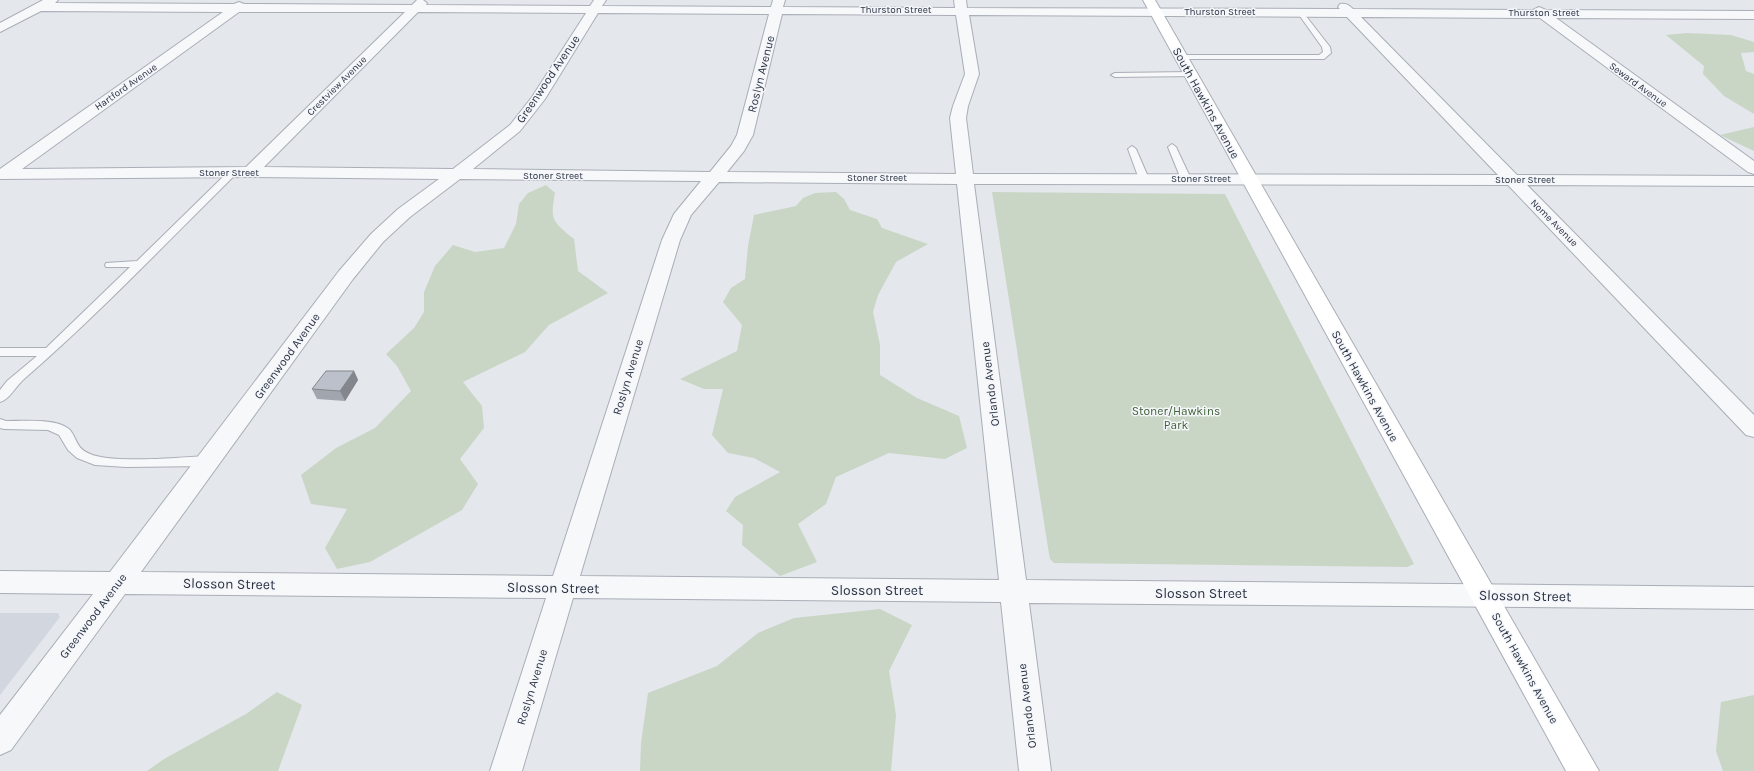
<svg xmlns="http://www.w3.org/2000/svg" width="1754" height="771" viewBox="0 0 1754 771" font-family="Karla,sans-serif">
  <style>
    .built { fill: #d2d6de }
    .green { fill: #c9d6c5 }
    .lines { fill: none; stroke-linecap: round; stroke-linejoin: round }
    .lane-casing { stroke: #a9aeb7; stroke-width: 2 }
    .street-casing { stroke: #a9aeb7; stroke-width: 2 }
    .secondary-casing { stroke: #a9aeb7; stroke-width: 2 }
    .lane { fill: #f7f8fa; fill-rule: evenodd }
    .street { fill: #f7f8fa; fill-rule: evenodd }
    .secondary { fill: #fff; fill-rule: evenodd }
    .wall { fill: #a1a5ae }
    .shaded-wall { fill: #83868d }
    .building { fill: #bbc0ca; stroke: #83868d }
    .labels { text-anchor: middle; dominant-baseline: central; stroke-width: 3; stroke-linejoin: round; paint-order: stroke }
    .far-street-label { font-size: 10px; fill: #2b3445; stroke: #f4f6f9 }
    .street-label { font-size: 12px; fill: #2b3445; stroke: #f4f6f9 }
    .park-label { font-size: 12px; fill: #3f6138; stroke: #f4f6f9 }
    .near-street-label { font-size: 14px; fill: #2b3445; stroke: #f4f6f9 }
  </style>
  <rect width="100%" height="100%" fill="#e4e7ec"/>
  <path class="built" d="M0,613H58L60,617L0,695Z"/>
  <path class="green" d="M1687,33L1731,35L1754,42V52L1741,53L1746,71L1754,74V114L1724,96L1703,74L1704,66L1666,35Z
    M1754,127V151L1720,135Z
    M546,185L555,193C550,220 552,221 574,239L578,271L608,293L549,325L525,352L463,382L482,406L484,428L460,459L478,484L462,510L370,562L337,569L325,548L347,509L311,504L301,475L336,448L375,428L411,391L397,366L386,354L414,328L424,312V292L435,266L453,245L475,252L504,248L516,224L519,204L528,193Z
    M836,192L844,199L850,210L877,219L882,228L928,244L896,262L878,295L873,312L880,345V375L917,398L959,416L967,448L945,459L889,453L836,477L826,504L798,524L817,562L780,576L742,545L743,525L726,511L735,497L780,472L754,458L728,453L712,435L723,389H704L680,379L737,351L742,325L723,302L731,288L745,279L748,246L754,215L796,206L803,198L815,193Z
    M992,192L1225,194L1414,564L1407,567L1054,563L1050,559L1049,554Z
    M880,609L912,625L889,671L896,715L891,771H640L641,743L648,693L717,666L758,633L794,618Z
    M277,692L302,705L278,771H147L164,759L246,714Z
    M1754,695V771H1723L1716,751L1721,702Z"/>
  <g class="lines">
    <defs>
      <path id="lane" d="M1300,10L1302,11L1330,47L1331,53L1324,59H1181L1177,57L1181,55H1319L1323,52L1322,47L1297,12Z
        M1191,72L1195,74L1194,76L1115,77L1111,75L1115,73Z
        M1172,144L1176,147L1191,179L1189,181L1186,182L1181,179L1168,147Z
        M1132,146L1136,149L1149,179L1147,181L1144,182L1139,179L1128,149Z
        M233,169L237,172L236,174C166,243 98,315 24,379C16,386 9,400 0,402V390L7,381L37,356H0V348H46L130,267H106L105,265L106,263L137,261L230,170Z
        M0,419L6,421C22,421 56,418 69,429C77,437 75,448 90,454C114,464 181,457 209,456L214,458L216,461L214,464L209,466L126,467L95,465L77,458L68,450L59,435L48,430L4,429L0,428Z"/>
      <path id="street" d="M43,0H58L55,3L234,4L239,2L244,4L412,5L417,0H423L427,3L426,5L590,6L594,0H606L602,6L771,7L773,0H785L783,7L955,8L954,0H966L967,8L1340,9L1338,7L1340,4C1346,3 1349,5 1353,9L1533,10L1539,7L1546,10L1754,11V19L1556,18L1754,161V174L1748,172L1540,18L1361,17L1517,175L1754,176V186L1527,185L1754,415V437L1746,435L1508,185L974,184L1026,580L1754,587V609L1029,603L1051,771H1019L1001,602L573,598L522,771H490L546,598L125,594L11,750L0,755V715L93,594L0,593V571L110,572L339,271L371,234L398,209L439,179L250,177L0,179V169L223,12L41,11L0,32V23ZM239,12H405L246,167L22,169ZM418,12L586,13L532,97L510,125L453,169L264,167ZM598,13L769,14L737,135L731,146L710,172L473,169L520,131L545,99ZM782,14L956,15L965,74L953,106L950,118L956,174L727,172L744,151L753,135ZM969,15L1347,17L1498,175L973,174L966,118L968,106L979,74ZM460,179L701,181L674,214L662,240L553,576L141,572L353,279L383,242L410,217ZM719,182L957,184L999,580L580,576L680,240L691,215Z"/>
      <path id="secondary" d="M1143,0H1155L1599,771H1566Z"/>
    </defs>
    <use href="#lane" class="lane-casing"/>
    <use href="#street" class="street-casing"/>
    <use href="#secondary" class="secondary-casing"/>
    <use href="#lane" class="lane"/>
    <use href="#street" class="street"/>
    <use href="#secondary" class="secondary"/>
  </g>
  <path class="wall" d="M354,371L358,380L345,401L317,399L312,389Z"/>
  <path class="shaded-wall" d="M354,371L358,380L345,401L340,391Z"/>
  <path class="building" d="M326,371H354L340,391L312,389Z"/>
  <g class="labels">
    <g class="far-street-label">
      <text x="896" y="10">Thurston Street</text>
      <text x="1220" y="12">Thurston Street</text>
      <text x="1544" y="13">Thurston Street</text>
      <text transform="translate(1638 85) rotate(36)">Seward Avenue</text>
      <text transform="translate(337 86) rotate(-45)">Crestview Avenue</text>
      <text transform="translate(126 87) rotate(-35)">Hartford Avenue</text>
      <text x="229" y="173">Stoner Street</text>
      <text x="553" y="176">Stoner Street</text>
      <text x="877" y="178">Stoner Street</text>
      <text x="1201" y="179">Stoner Street</text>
      <text x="1525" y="180">Stoner Street</text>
      <text transform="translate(1554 223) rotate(45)">Nome Avenue</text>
    </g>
    <g class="street-label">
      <text transform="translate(761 74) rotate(-76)">Roslyn Avenue</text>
      <text transform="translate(548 79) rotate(-56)">Greenwood Avenue</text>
      <text transform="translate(1206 103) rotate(61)">South Hawkins Avenue</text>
      <text transform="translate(287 356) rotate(-54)">Greenwood Avenue</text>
      <text transform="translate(628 377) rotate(-73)">Roslyn Avenue</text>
      <text transform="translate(990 384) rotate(-97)">Orlando Avenue</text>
      <text transform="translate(1365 386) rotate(61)">South Hawkins Avenue</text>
      <text transform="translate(93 616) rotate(-53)">Greenwood Avenue</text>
      <text transform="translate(1525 668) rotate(61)">South Hawkins Avenue</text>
      <text transform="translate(532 687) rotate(-73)">Roslyn Avenue</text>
      <text transform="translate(1027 706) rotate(-97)">Orlando Avenue</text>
    </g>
    <g class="park-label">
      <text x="1176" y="411">Stoner/Hawkins<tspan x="1176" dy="14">Park</tspan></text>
    </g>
    <g class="near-street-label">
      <text transform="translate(229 584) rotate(1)">Slosson Street</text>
      <text transform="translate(553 588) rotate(1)">Slosson Street</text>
      <text x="877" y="590">Slosson Street</text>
      <text x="1201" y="593">Slosson Street</text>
      <text transform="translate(1525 596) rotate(1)">Slosson Street</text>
    </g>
  </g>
</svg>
